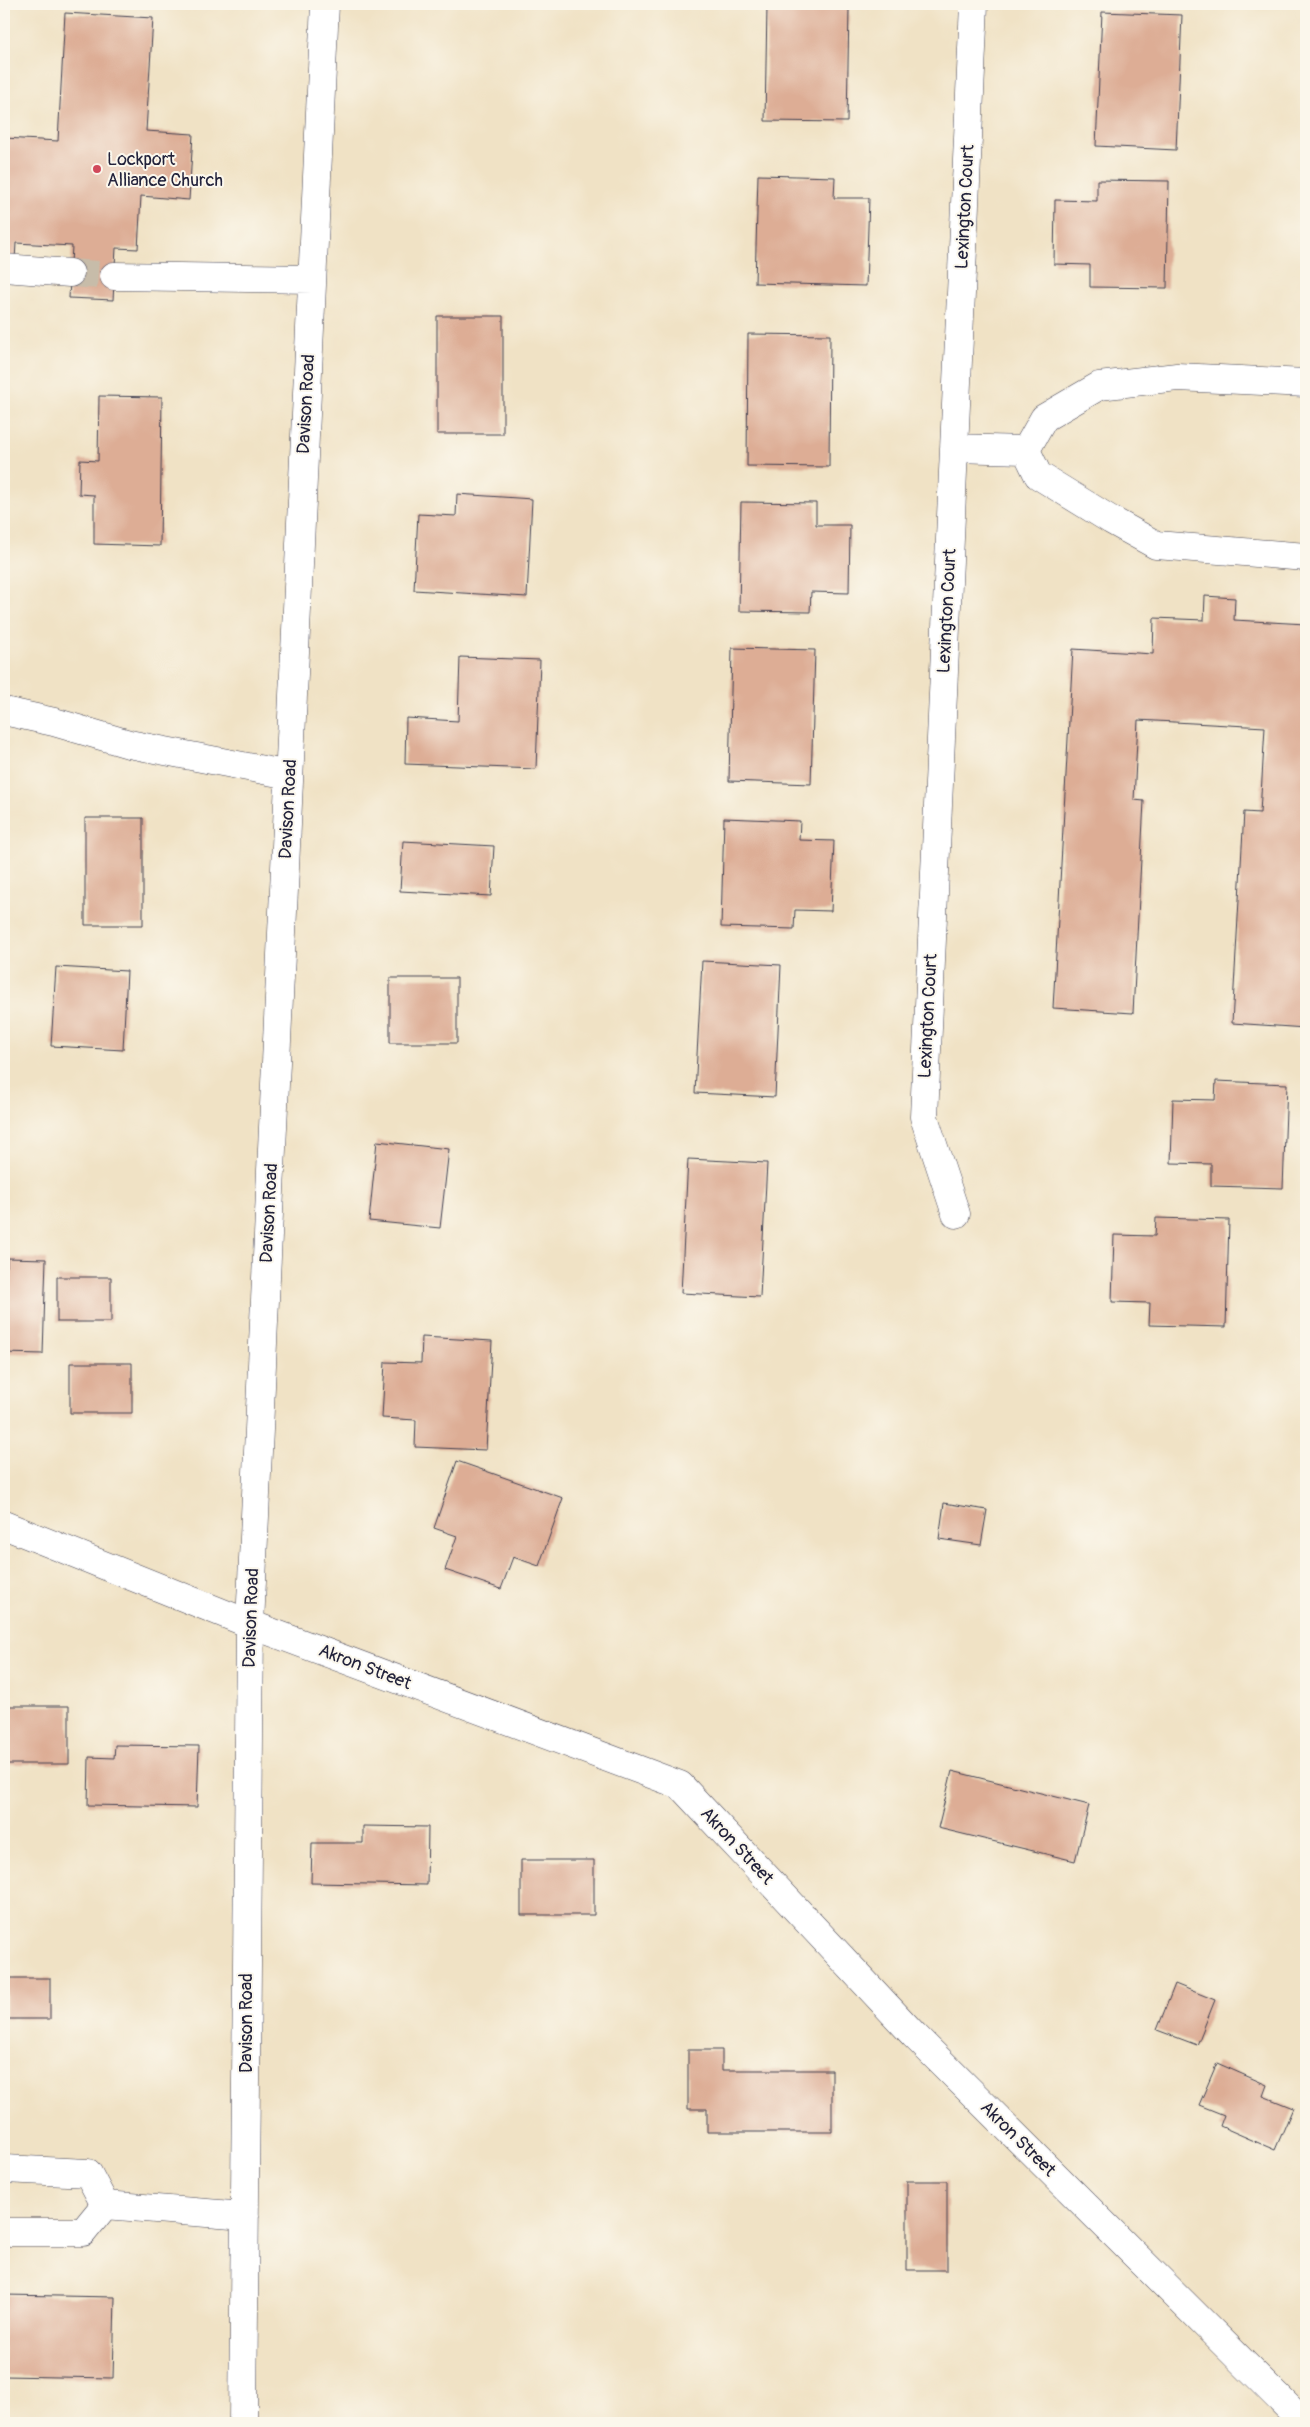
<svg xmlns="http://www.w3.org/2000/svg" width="1310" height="2427" viewBox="0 0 1310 2427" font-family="Pangolin,sans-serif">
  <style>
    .building { fill: #ddad95 }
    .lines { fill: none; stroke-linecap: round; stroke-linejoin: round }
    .minor-tunnel { stroke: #c7bca9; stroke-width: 28; stroke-dasharray: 28 14; stroke-linecap: butt }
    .minor-casing { stroke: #413f50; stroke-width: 29 }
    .major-casing { stroke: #413f50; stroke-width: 29 }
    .minor { stroke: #fff; stroke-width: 28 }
    .major { stroke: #fff; stroke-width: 28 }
    .poi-dot { fill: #d1495b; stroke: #fbf7ec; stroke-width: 2 }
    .labels { text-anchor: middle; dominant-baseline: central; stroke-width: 4; stroke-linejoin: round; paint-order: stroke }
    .poi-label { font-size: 18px; fill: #22223b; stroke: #fbf7ec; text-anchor: start }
    .street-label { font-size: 18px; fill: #22223b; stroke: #fbf7ec }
  </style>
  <rect width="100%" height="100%" fill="#fbf7ec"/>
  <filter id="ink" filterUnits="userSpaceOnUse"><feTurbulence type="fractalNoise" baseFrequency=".02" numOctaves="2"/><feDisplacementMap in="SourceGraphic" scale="10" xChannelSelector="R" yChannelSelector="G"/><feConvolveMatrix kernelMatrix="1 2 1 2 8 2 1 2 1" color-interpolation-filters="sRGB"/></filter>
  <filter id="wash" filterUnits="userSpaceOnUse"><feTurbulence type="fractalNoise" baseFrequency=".0096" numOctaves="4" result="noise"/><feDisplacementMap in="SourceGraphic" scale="20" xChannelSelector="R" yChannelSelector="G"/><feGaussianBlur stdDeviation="1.12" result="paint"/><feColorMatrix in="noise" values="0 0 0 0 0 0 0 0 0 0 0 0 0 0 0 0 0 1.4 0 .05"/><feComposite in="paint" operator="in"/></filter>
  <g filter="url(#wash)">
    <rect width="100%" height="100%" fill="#f0e2c5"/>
    <g id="blocks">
      <path class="building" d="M767,6L849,8L847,122L765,121Z
        M1102,12L1182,15L1176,150L1096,146Z
        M65,13L153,18L146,131L193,134L189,200L141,196L138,249L116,248L113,300L69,298L72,246L16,243L15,260L4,259V138L58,141Z
        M758,175L835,177L834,198H869L866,286L755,283Z
        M1097,180L1169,181L1167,288L1090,287V265L1054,264L1055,200L1097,201Z
        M437,316H503V434H437Z
        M748,334L830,335L829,467L747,466Z
        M99,396L162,397L160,546L94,544V495L79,494L80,460L98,461Z
        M457,494L532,499L527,597L414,590L418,514L456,516Z
        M741,502L816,503V525H850L849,593L811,592L810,612L739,611Z
        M1205,596L1235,598L1234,620L1306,624V1028L1232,1023L1244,812L1260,813L1265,727L1138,720L1134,800L1144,801L1133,1013L1053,1008L1073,649L1153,654L1154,618L1204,620Z
        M732,648L815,650L811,784L729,781Z
        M460,657L540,660L536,769L405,764L406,718L458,721Z
        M85,818H143V925H85Z
        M724,818L800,821L799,840L834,841L831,911L795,910L794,929L721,927Z
        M403,841L494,846L491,896L400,891Z
        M702,961L781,965L775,1097L695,1093Z
        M56,967L127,971L123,1050L51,1046Z
        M390,978H457V1043H390Z
        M1216,1081L1287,1084L1283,1188L1211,1186V1164L1171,1163L1173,1099L1215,1100Z
        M377,1141L449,1149L440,1228L369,1221Z
        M688,1159L767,1163L760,1297L681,1293Z
        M1156,1218L1229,1220L1226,1327L1149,1325L1150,1303L1112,1302L1114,1235L1155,1236Z
        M7,1258L46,1259L43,1354L4,1353V1267H7Z
        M57,1277H111V1322H57Z
        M422,1337L492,1341L486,1450L415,1447L416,1420L382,1418L385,1362L421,1363Z
        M70,1363H132V1413H70Z
        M457,1461L563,1498L539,1566L513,1557L501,1589L445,1570L457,1536L434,1528Z
        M944,1503L987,1510L981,1545L939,1539Z
        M4,1706H69V1764H4Z
        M115,1745L199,1746L197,1807L88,1805L89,1757L114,1758Z
        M952,1771L1089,1805L1075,1861L938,1828Z
        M363,1826L428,1827L427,1885L311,1883L312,1843H363Z
        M521,1860H594V1915H521Z
        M6,1978H50V2019H6Z
        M1175,1984L1215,2000L1197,2045L1157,2030Z
        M688,2050H722V2070H832V2132H707V2109H688Z
        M1217,2063L1267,2085L1263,2096L1293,2108L1275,2150L1220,2126L1224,2115L1199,2105Z
        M907,2181H947V2270H907Z
        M4,2295L115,2297L113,2378L4,2376Z"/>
    </g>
  </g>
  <g filter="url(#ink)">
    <use href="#blocks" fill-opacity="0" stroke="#413f50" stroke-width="1"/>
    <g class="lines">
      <path class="minor-tunnel" d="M70,273L114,276"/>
      <defs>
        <path id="minor" d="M4,268L70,273
          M114,276L312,279
          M954,448L1026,450
          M1026,450L1038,475L1111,520L1156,545L1306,557
          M1026,450L1044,418L1099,386L1177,377L1306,383
          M4,711L54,722L129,744L289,775
          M956,1214L924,1117L974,4
          M4,2169L88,2173L105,2205
          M105,2205L245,2216
          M4,2232H83L105,2205
          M243,2423L250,1624L325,4"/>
        <path id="major" d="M4,1525L250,1624L680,1785L914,2035L1304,2423"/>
      </defs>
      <use href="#minor" class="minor-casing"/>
      <use href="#major" class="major-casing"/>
      <use href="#minor" class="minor"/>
      <use href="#major" class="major"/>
    </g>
  </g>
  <circle class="poi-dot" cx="97" cy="169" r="5"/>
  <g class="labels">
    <g class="poi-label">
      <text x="107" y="159">Lockport<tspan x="107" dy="21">Alliance Church</tspan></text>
    </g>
    <g class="street-label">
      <text transform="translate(965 207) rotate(-87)">Lexington Court</text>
      <text transform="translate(306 404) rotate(-87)">Davison Road</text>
      <text transform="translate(947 611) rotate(-87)">Lexington Court</text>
      <text transform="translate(288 809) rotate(-87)">Davison Road</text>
      <text transform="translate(928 1016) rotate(-87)">Lexington Court</text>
      <text transform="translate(269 1213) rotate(-87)">Davison Road</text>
      <text transform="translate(251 1618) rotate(-88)">Davison Road</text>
      <text transform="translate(365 1667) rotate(21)">Akron Street</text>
      <text transform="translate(737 1846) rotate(47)">Akron Street</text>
      <text transform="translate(246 2023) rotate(-90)">Davison Road</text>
      <text transform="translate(1018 2139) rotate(45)">Akron Street</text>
    </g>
  </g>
  <rect width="1310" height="2427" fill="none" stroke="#fbf7ec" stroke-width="20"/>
</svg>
